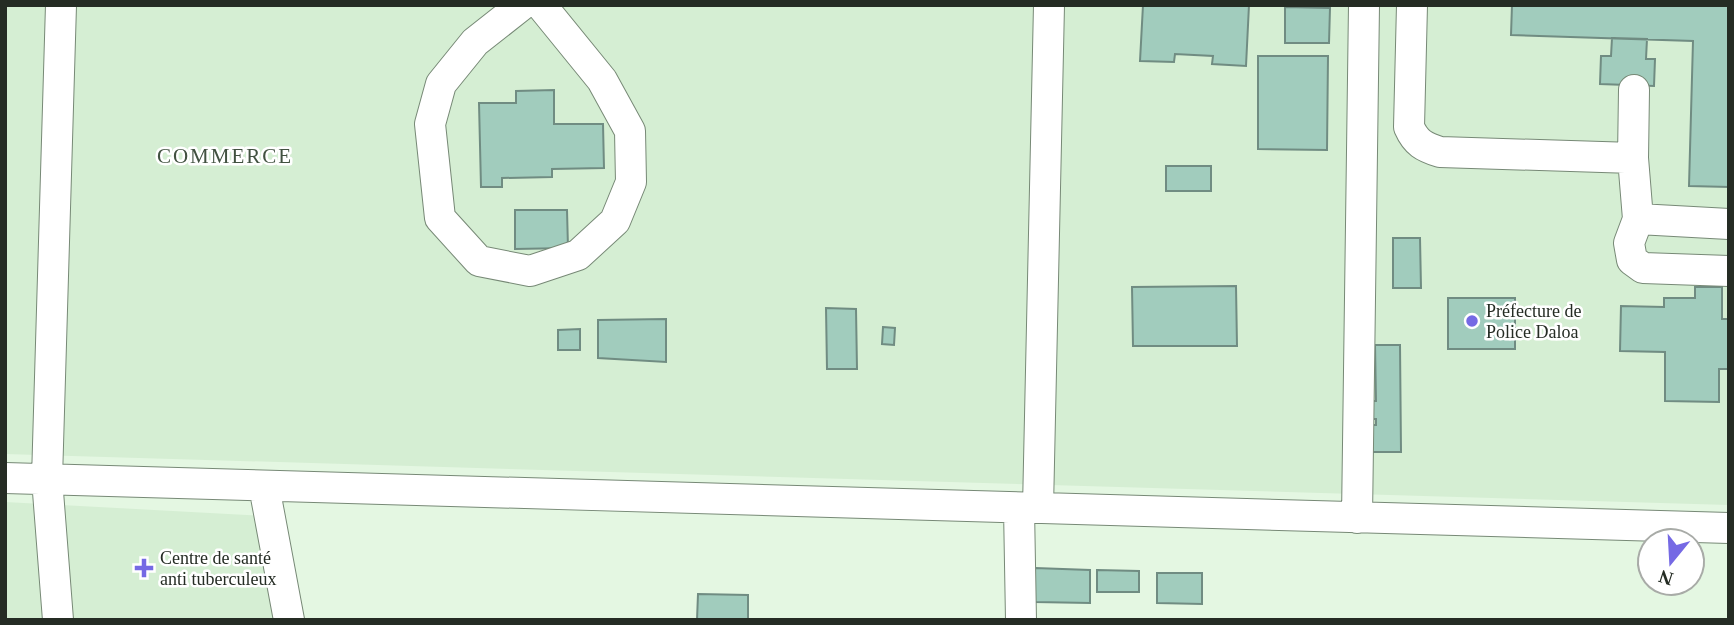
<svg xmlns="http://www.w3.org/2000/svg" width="1734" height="625" viewBox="0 0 1734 625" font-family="Georgia,serif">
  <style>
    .built { fill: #d5eed3 }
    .building { fill: #a1ccbd; stroke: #708c82; stroke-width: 2 }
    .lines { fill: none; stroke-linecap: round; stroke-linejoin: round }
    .minor-casing { stroke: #778976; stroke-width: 32 }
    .minor { stroke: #fff; stroke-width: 30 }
    .poi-dot { fill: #7569e4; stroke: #fff; stroke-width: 2.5 }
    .labels { text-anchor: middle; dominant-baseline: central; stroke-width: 5; stroke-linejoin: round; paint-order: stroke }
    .poi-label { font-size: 18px; fill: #252c24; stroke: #fff; text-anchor: start }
    .quarter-label { font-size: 21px; letter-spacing: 2px; fill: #415140; stroke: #fff }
  </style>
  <rect width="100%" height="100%" fill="#e4f7e2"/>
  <path class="built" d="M5,5H1729V505L5,454Z
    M5,502L267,516L298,620H5Z"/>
  <path class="building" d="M1143,5H1249L1246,66L1212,64L1213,56L1175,54L1174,62L1140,61Z
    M1512,5H1729V187L1689,186L1693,41L1511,35Z
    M1285,7L1330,8L1329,43H1285Z
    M1612,38L1647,39L1646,59H1655L1654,86L1600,84L1601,56H1611Z
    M1258,56H1328L1327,150L1258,149Z
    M554,90V124H603L604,168L552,169V177L502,178V187H481L479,103H516V91Z
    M1166,166H1211V191H1166Z
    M515,210H567L568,248L515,249Z
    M1393,238H1420L1421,288H1393Z
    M1236,286L1237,346H1133L1132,287Z
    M1695,287H1722V319H1729V369H1719V402L1665,401V352L1620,351L1621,306L1664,307V298H1695Z
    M1448,298H1515V349H1448Z
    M826,308L856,309L857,369H827Z
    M666,319V362L598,358V320Z
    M883,327L895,328L894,345L882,344Z
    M580,329V350H558V330Z
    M1375,345H1400L1401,452H1369L1368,425H1376V419H1370V401H1376Z
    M1035,568L1090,570V603L1035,602Z
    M1097,570L1139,571V592H1097Z
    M1157,573H1202V604L1157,603Z
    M698,594L748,595V620H697Z"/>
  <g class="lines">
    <defs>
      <path id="minor" d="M522,5L475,42L441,84L430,124L440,218L479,261L530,271L578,255L615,221L631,182L630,131L602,80L541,5
        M1412,5L1409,127C1416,143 1424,147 1440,152L1633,158
        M1634,90L1633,158L1638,219L1629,243L1632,260L1643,268L1729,271
        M1638,219L1729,224
        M5,478L1729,528
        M264,486L289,620
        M1019,508L1021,620
        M1038,508L1049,5
        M1357,518L1364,5
        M58,620L47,479L61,5"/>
    </defs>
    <use href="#minor" class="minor-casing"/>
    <use href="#minor" class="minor"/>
  </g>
  <g class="poi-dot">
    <circle cx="1472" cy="321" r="7"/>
    <path d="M140.5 557.5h7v7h7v7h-7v7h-7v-7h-7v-7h7z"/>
  </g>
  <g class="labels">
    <g class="poi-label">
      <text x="1486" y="311">Préfecture de<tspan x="1486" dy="21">Police Daloa</tspan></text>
      <text x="160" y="558">Centre de santé<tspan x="160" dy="21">anti tuberculeux</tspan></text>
    </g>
    <g class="quarter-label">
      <text x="225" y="156">COMMERCE</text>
    </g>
  </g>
  <rect width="1734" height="625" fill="none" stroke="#252c24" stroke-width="14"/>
  <g transform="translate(1671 562) rotate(198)"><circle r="33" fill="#ffffff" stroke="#a8aba7" stroke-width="2"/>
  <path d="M0-5L12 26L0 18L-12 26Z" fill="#7569e4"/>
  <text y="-10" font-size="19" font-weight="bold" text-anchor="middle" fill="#252c24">N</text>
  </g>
</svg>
